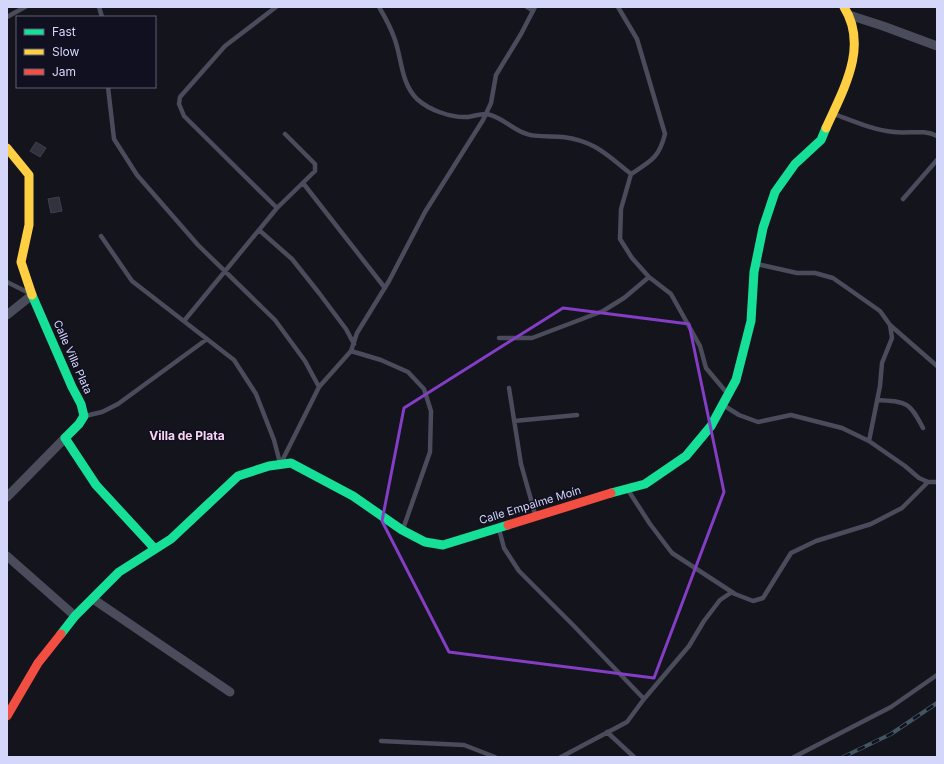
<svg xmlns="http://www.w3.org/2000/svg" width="944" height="764" viewBox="0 0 944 764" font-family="Inter,sans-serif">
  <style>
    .building { fill: #32313e; stroke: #403f4f }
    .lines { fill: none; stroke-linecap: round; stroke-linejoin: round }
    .lane { stroke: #4a4b5b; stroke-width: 4.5 }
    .street { stroke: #4a4b5b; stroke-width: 9 }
    .fast { stroke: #16e098; stroke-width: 9 }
    .slow { stroke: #ffcf43; stroke-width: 9 }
    .jam { stroke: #f24e42; stroke-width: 9 }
    .rail-casing { stroke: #42565f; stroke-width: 4 }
    .rail { stroke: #101020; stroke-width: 2.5; stroke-dasharray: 8; stroke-linecap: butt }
    .marked { fill: none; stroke: #843dc5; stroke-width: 3; stroke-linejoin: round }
    .labels { text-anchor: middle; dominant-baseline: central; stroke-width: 3; stroke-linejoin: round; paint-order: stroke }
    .street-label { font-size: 11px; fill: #d4d6fa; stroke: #101020 }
    .neighbourhood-label { font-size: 12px; font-weight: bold; fill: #fad5f3; stroke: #101020 }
  </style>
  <rect width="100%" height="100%" fill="#14141c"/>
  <path class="building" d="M36,142L46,148L40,157L30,151Z
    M59,197L62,211L51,213L48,199Z"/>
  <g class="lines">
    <path class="lane" d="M99,7L102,17
      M276,7L225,46L180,97L179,104L184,116L277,208
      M379,7C385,17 391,28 395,40C402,60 401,83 417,99C429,110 451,118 468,117C474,116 480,114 486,114C502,116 512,130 527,134C533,137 554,136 563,137C595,141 607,155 631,174L621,209L620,239L632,258L649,277L671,294L700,346L706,368L727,393
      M527,7L533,11
      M618,7L637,39L665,134C659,158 651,161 631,174
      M7,17L25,7
      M108,87L114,139L137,175L198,245L275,320L305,361L319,387
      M834,114C853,121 873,130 894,132C908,134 924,129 937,136
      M303,183L385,288
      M903,199L937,160
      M259,230L292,259L319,293L346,329L354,344
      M101,236L132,281L234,360L256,394L274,440L280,463
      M757,264L797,273H815L833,278L880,311L890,325L892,338L882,363L880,386L869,441
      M7,282L29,293
      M184,321L277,208L315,171V164L285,134
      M890,325L937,366
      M499,338H532L603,311L624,298L649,277
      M351,351L381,360L408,372L424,389L431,411L430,452L403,529
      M509,388L521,464L535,514
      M878,400C907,402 909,401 923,428
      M723,405L739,415L758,422L791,415L842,428L869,441L905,466L919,478L928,482H937
      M85,416L102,412L118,404L207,339
      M514,421L577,415
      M281,463L319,387L351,351L357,333L389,281L425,212L483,120L491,103L496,75L521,34L535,7
      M628,490L650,524L672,553L735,594L753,601L763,598L791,553L816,541L871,524L902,508L928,482
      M499,529L504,548L519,571L573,625L644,699L689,646L704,621L720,600L732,592
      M607,732L634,757
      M381,741L464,745L495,757
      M561,757L627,722L644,699
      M794,757L891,707L937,675"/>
    <path class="street" d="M849,15L883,26L937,46
      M7,315L32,295
      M7,497L65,438
      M7,556L75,616
      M93,599L230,692"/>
    <path class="fast" d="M32,295L72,387L81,404L84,416L79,424L65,438L96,485L155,549
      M611,493L645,484L686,456L711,426L736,380L751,321L754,272L763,228L775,192L795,164L821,140L826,128
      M61,634L75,616L119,572L171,539L238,476L269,466L291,463L353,496L402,530L425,542L443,545L508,525"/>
    <path class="slow" d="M826,128C843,90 869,47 844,7
      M7,148L29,175V225L21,262L32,295"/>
    <path class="jam" d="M508,525L611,493
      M7,716L38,663L61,634"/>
    <defs>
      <path id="rail" d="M843,757L891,734L937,703"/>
    </defs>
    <use href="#rail" class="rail-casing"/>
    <use href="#rail" class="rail"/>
  </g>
  <path class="marked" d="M563,308L689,324L724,492L654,678L449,652L382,521L404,408Z"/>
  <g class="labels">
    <g class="street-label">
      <text transform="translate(73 357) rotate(66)">Calle Villa Plata</text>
      <text transform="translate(530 505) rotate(-17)">Calle Empalme Moín</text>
    </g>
    <g class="neighbourhood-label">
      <text x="187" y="435">Villa de Plata</text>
    </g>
  </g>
  <rect width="944" height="764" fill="none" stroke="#d4d6fa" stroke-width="16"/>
  <rect x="16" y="16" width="140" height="72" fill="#101020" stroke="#5e5f77"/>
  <rect x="24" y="29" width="20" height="6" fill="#16e098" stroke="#5e5f77"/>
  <text x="52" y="36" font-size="12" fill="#d4d6fa">Fast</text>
  <rect x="24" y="49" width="20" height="6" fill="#ffcf43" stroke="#5e5f77"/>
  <text x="52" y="56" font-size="12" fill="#d4d6fa">Slow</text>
  <rect x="24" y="69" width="20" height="6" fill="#f24e42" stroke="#5e5f77"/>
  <text x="52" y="76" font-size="12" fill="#d4d6fa">Jam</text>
</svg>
